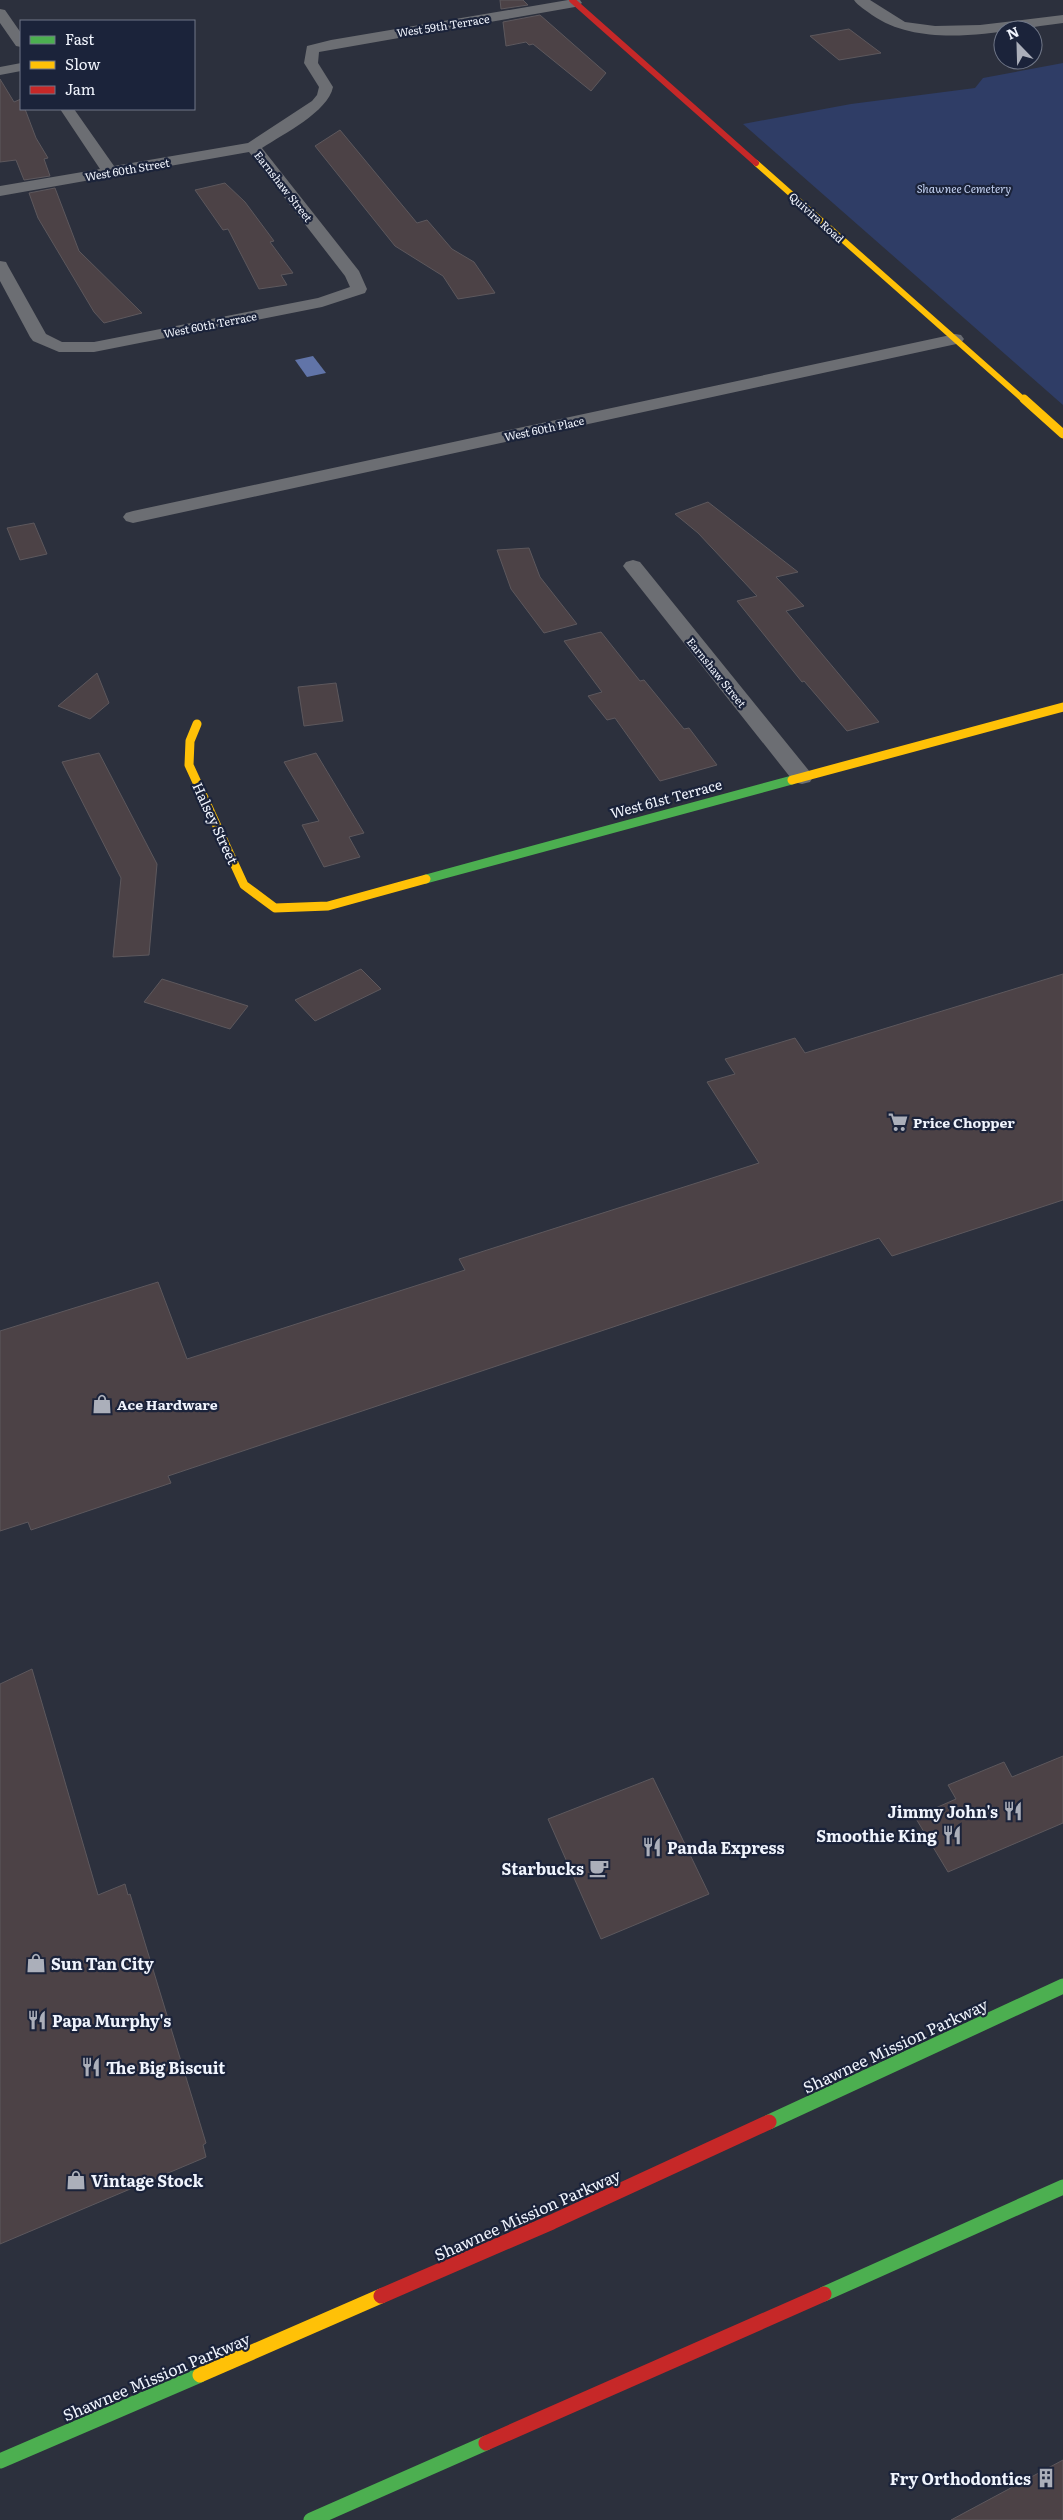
<svg xmlns="http://www.w3.org/2000/svg" width="1063" height="2520" viewBox="0 0 1063 2520" font-family="Literata,serif">
  <style>
    .green { fill: #2f3d66 }
    .water { fill: #6174a8 }
    .building { fill: #4c4246; stroke: #5d585d }
    .lines { fill: none; stroke-linecap: round; stroke-linejoin: round }
    .street { fill: #6c6e73; fill-rule: evenodd }
    .fast-far1 { stroke: #4caf50; stroke-width: 9 }
    .fast { stroke: #4caf50; stroke-width: 15 }
    .slow-far2 { stroke: #ffc107; stroke-width: 6 }
    .slow-far1 { stroke: #ffc107; stroke-width: 9 }
    .slow { stroke: #ffc107; stroke-width: 15 }
    .jam-far1 { stroke: #c62828; stroke-width: 6 }
    .jam { stroke: #c62828; stroke-width: 15 }
    .labels { text-anchor: middle; dominant-baseline: central; stroke-width: 4.5; stroke-linejoin: round; paint-order: stroke }
    .far-street-label { font-size: 11px; fill: #f0f4fd; stroke: #1b233a }
    .far-park-label { font-size: 11px; font-style: italic; fill: #c5d3f3; stroke: #1b233a }
    .street-label { font-size: 14px; fill: #f0f4fd; stroke: #1b233a }
    .poi-label { font-size: 14px; font-weight: bold; fill: #f0f4fd; stroke: #1b233a; text-anchor: start }
    .near-poi-label { font-size: 16px; font-weight: bold; fill: #f0f4fd; stroke: #1b233a; text-anchor: start }
    .near-street-label { font-size: 16px; fill: #f0f4fd; stroke: #1b233a }
  </style>
  <rect width="100%" height="100%" fill="#2c303d"/>
  <path class="green" d="M1063,63V405L743,124L851,104L975,88L983,78Z"/>
  <path class="water" d="M313,356L326,373L307,377L295,360Z"/>
  <path class="building" d="M500,0H523L528,5L501,9Z
    M540,15L606,73L591,91L533,44L529,45L526,42L506,46L503,22Z
    M849,29L881,53L839,60L810,36Z
    M0,79L14,102L21,99V109H25L36,138L48,158L44,159L50,176L24,180L16,160L0,162Z
    M340,130L417,223L427,220L452,249L474,262L495,293L458,299L443,276L395,246L315,146Z
    M225,183L245,202L274,241L270,242L293,273L281,275L287,285L259,289L228,229L223,230L195,190Z
    M55,188L79,251L142,313L104,323L94,312L38,218L29,193Z
    M708,502L798,572L776,577L804,606L786,611L879,722L847,731L804,681L802,682L737,601L757,596L698,533L675,514Z
    M34,523L47,554L20,560L7,528Z
    M529,548L540,577L577,624L544,633L511,589L497,550Z
    M601,632L640,681L644,680L684,729L689,728L717,765L660,781L615,718L607,720L588,696L602,692L564,641Z
    M97,673L109,703L90,719L58,706Z
    M336,683L343,721L304,726L298,687Z
    M99,753L157,864L149,955L113,957L121,878L62,762Z
    M316,753L364,833L349,837L360,857L324,867L302,825L319,821L284,762Z
    M361,969L381,989L315,1021L295,1000Z
    M1063,974V1200L892,1256L879,1238L168,1476L171,1483L31,1530L28,1522L0,1531V1331L158,1282L187,1359L465,1270L459,1259L759,1163L707,1082L735,1074L725,1059L795,1038L805,1053Z
    M162,979L248,1006L230,1029L144,1002Z
    M32,1669L98,1895L125,1884L128,1895L130,1894L206,2143L203,2145L206,2157L0,2244V1684Z
    M1063,1756V1823L948,1872L915,1817L956,1799L948,1785L1004,1762L1012,1777Z
    M653,1778L709,1894L601,1939L548,1819Z
    M1063,2460V2520H951Z"/>
  <g class="lines">
    <path class="street" d="M568,0H580L582,3L575,7L319,52L318,63L333,87C328,112 283,134 262,148L359,271L367,289L365,293L322,307L94,352H59L33,341L30,337L0,281V261L6,262L8,266L46,334L62,342H94L318,298L350,287L345,276L249,152L0,196V186L100,169L60,109H74L114,166L248,143L312,101L317,95L319,87L304,63L307,46L331,40Z
      M854,0H870L905,22L935,26L980,25L1063,15V23C1004,30 924,51 872,15C866,10 858,6 854,0Z
      M0,9L5,10L21,33V47L16,46L0,23Z
      M21,63V71L0,75V67Z
      M955,334L961,335L964,339L961,343L133,523L126,521L123,517L126,513L133,511Z
      M633,560L640,562L810,772L813,777L810,782L802,784L794,782L626,570L623,566L626,562Z"/>
    <path class="fast-far1" d="M426,879L792,780"/>
    <path class="fast" d="M769,2122L1063,1986
      M824,2294L1063,2187
      M0,2461L200,2375
      M311,2520L486,2443"/>
    <path class="slow-far2" d="M756,163L1025,401"/>
    <path class="slow-far1" d="M1024,399L1063,434
      M197,724L190,741L189,765L244,885L275,908L328,906L426,879
      M792,780L1063,707"/>
    <path class="slow" d="M200,2375L381,2296"/>
    <path class="jam-far1" d="M572,0L756,163"/>
    <path class="jam" d="M381,2296L552,2222L769,2122
      M486,2443L824,2294"/>
  </g>
  <defs>
    <symbol id="supermarket-bare" viewBox="-9 -9 18 18"><path d="M-6-5.5h2.5l.6 2H6L4.5 2H-2.5L-4.4-4H-6ZM-1.5 3.2a1.3 1.3 0 1 0 .1 0ZM3 3.2a1.3 1.3 0 1 0 .1 0Z" fill="#abafba" stroke="#1b233a" stroke-width="2.5" paint-order="stroke"/></symbol>
    <symbol id="shop-bare" viewBox="-9 -9 18 18"><path d="M-5-2.5h2.3a2.7 3.5 0 0 1 5.4 0H5L5.5 6h-11ZM-1.5-2.5h3a1.5 2.3 0 0 0-3 0Z" fill="#abafba" stroke="#1b233a" stroke-width="2.5" paint-order="stroke"/></symbol>
    <symbol id="restaurant-bare" viewBox="-9 -9 18 18"><path d="M-5-6h1v4h1v-4h1v4h1v-4h1v5L-1.5 .5V6h-2V.5L-5-1ZM5-6V6H3V1.5H1.5Q1.5-4 5-6Z" fill="#abafba" stroke="#1b233a" stroke-width="2.5" paint-order="stroke"/></symbol>
    <symbol id="cafe-bare" viewBox="-9 -9 18 18"><path d="M-5.5-4.5H6V0H3Q3 3.5 0 3.5H-2.5Q-5.5 3.5-5.5 0ZM3-3.2v2h1.7v-2ZM-6 4.5H4V6H-6Z" fill="#abafba" stroke="#1b233a" stroke-width="2.5" paint-order="stroke"/></symbol>
    <symbol id="building-bare" viewBox="-9 -9 18 18"><path d="M-4-6H4V6H1V3H-1V6H-4ZM-2.5-4.3h1.7v1.8h-1.7ZM.8-4.3h1.7v1.8H.8ZM-2.5-1h1.7V.8h-1.7ZM.8-1h1.7V.8H.8Z" fill="#abafba" stroke="#1b233a" stroke-width="2.5" paint-order="stroke"/></symbol>
  </defs>
  <g fill-rule="evenodd">
    <use href="#supermarket-bare" x="884" y="1108" width="28" height="28"/>
    <use href="#shop-bare" x="88" y="1390" width="28" height="28"/>
    <use href="#restaurant-bare" x="999" y="1797" width="28" height="28"/>
    <use href="#restaurant-bare" x="938" y="1821" width="28" height="28"/>
    <use href="#restaurant-bare" x="638" y="1833" width="28" height="28"/>
    <use href="#cafe-bare" x="585" y="1854" width="28" height="28"/>
    <use href="#shop-bare" x="22" y="1949" width="28" height="28"/>
    <use href="#restaurant-bare" x="23" y="2006" width="28" height="28"/>
    <use href="#restaurant-bare" x="77" y="2053" width="28" height="28"/>
    <use href="#shop-bare" x="62" y="2166" width="28" height="28"/>
    <use href="#building-bare" x="1032" y="2464" width="28" height="28"/>
  </g>
  <g class="labels">
    <g class="far-street-label">
      <text transform="translate(443 25) rotate(-9)">West 59th Terrace</text>
      <text transform="translate(127 169) rotate(-10)">West 60th Street</text>
      <text transform="translate(284 186) rotate(52)">Earnshaw Street</text>
      <text transform="translate(817 217) rotate(42)">Quivira Road</text>
      <text transform="translate(210 324) rotate(-11)">West 60th Terrace</text>
      <text transform="translate(544 428) rotate(-12)">West 60th Place</text>
      <text transform="translate(717 672) rotate(51)">Earnshaw Street</text>
    </g>
    <g class="far-park-label">
      <text x="964" y="188">Shawnee Cemetery</text>
    </g>
    <g class="street-label">
      <text transform="translate(666 798) rotate(-15)">West 61st Terrace</text>
      <text transform="translate(216 823) rotate(65)">Halsey Street</text>
    </g>
    <g class="poi-label">
      <text x="913" y="1122">Price Chopper</text>
      <text x="117" y="1404">Ace Hardware</text>
    </g>
    <g class="near-poi-label">
      <text x="998" y="1811" text-anchor="end">Jimmy John's</text>
      <text x="937" y="1835" text-anchor="end">Smoothie King</text>
      <text x="667" y="1847">Panda Express</text>
      <text x="584" y="1868" text-anchor="end">Starbucks</text>
      <text x="51" y="1963">Sun Tan City</text>
      <text x="52" y="2020">Papa Murphy's</text>
      <text x="106" y="2067">The Big Biscuit</text>
      <text x="91" y="2180">Vintage Stock</text>
      <text x="1031" y="2478" text-anchor="end">Fry Orthodontics</text>
    </g>
    <g class="near-street-label">
      <text transform="translate(895 2045) rotate(-25)">Shawnee Mission Parkway</text>
      <text transform="translate(527 2214) rotate(-24)">Shawnee Mission Parkway</text>
      <text transform="translate(156 2376) rotate(-23)">Shawnee Mission Parkway</text>
    </g>
  </g>
  <rect x="20" y="20" width="175" height="90" fill="#1b233a" stroke="#707788"/>
  <rect x="30" y="36" width="25" height="8" fill="#4caf50" stroke="#707788"/>
  <text x="65" y="45" font-size="15" fill="#f0f4fd">Fast</text>
  <rect x="30" y="61" width="25" height="8" fill="#ffc107" stroke="#707788"/>
  <text x="65" y="70" font-size="15" fill="#f0f4fd">Slow</text>
  <rect x="30" y="86" width="25" height="8" fill="#c62828" stroke="#707788"/>
  <text x="65" y="95" font-size="15" fill="#f0f4fd">Jam</text>
  <g transform="translate(1018 45) rotate(337)"><circle r="24" fill="#1b233a" stroke="#707788"/>
  <path d="M0-4L9 19L0 12L-9 19Z" fill="#abafba"/>
  <text y="-8" font-size="14" font-weight="bold" text-anchor="middle" fill="#f0f4fd">N</text>
  </g>
</svg>
